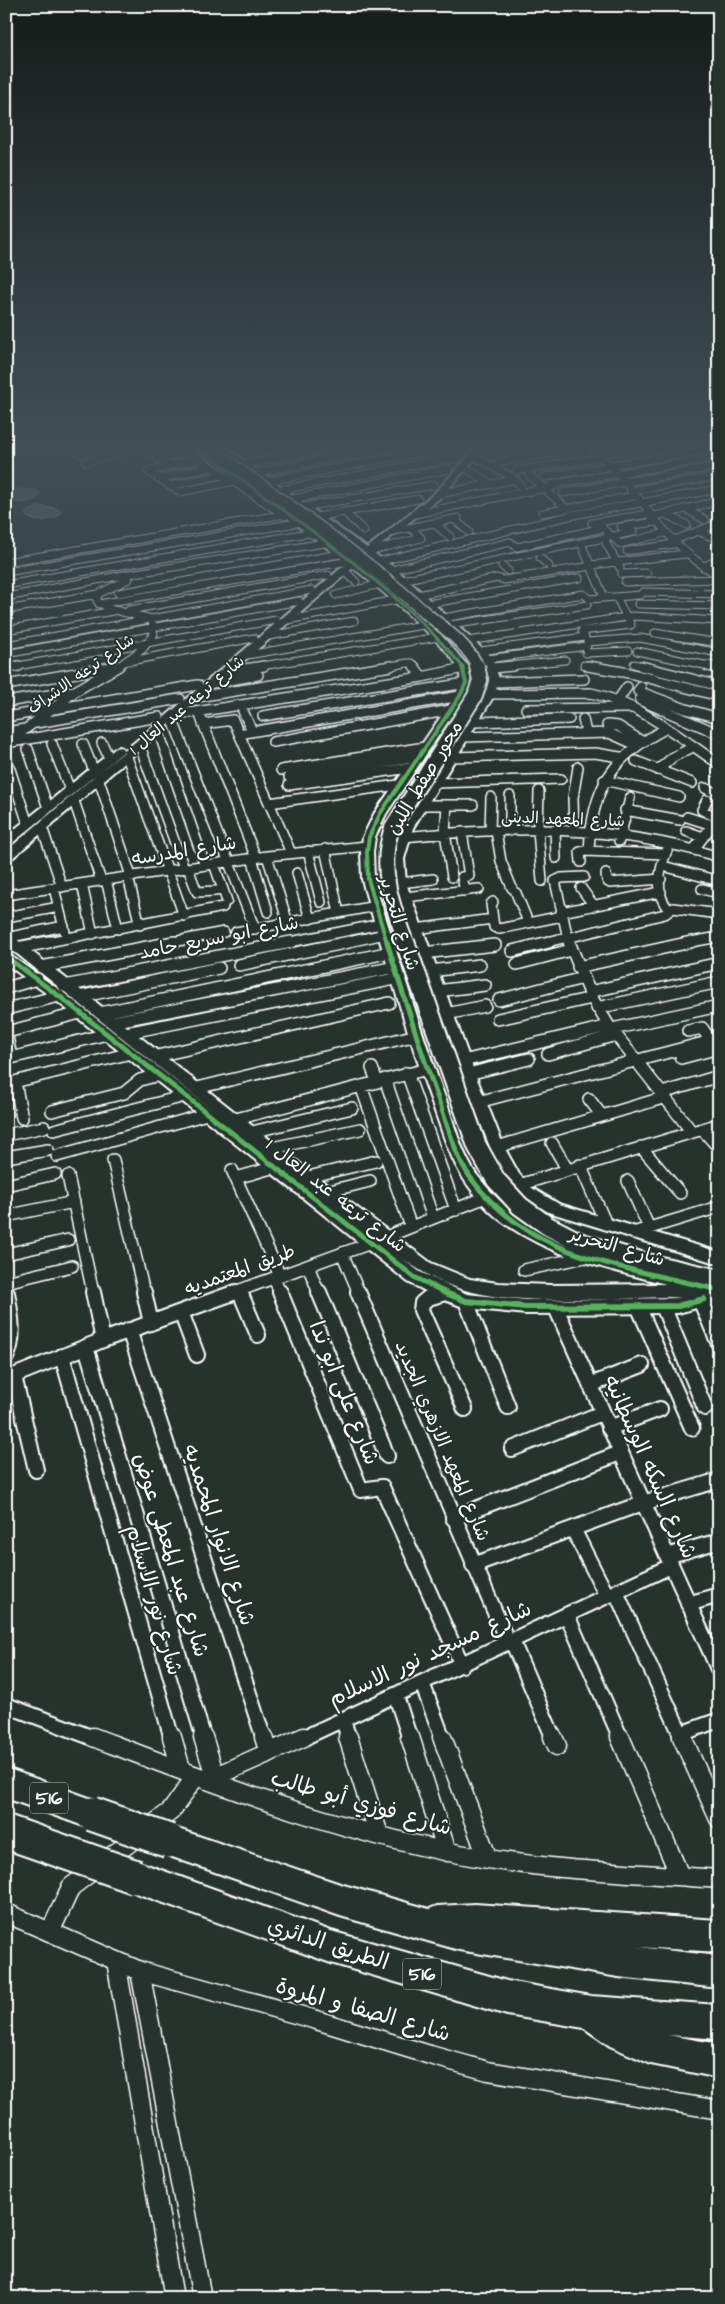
<svg xmlns="http://www.w3.org/2000/svg" width="725" height="2304" viewBox="0 0 725 2304" font-family="'Architects Daughter','Playpen Sans Arabic',sans-serif">
  <style>
    .water { fill: #67706c; stroke: #a4a9a7 }
    .lines { fill: none; stroke-linecap: round; stroke-linejoin: round }
    .minor-far4-casing { stroke: #fff; stroke-width: 9 }
    .minor-far3-casing { stroke: #fff; stroke-width: 12 }
    .minor-far2-casing { stroke: #fff; stroke-width: 14 }
    .minor-far1-casing { stroke: #fff; stroke-width: 18 }
    .minor-casing { stroke: #fff; stroke-width: 21 }
    .tertiary-casing { stroke: #fff; stroke-width: 4 }
    .motorway-casing { stroke: #fff; stroke-width: 4 }
    .minor-far4 { stroke: #26332d; stroke-width: 7 }
    .minor-far3 { stroke: #26332d; stroke-width: 9 }
    .minor-far2 { stroke: #26332d; stroke-width: 11 }
    .minor-far1 { stroke: #26332d; stroke-width: 14 }
    .minor { stroke: #26332d; stroke-width: 18 }
    .tertiary { fill: #26332d; fill-rule: evenodd }
    .motorway { fill: #26332d; fill-rule: evenodd }
    .primary-bridge-far2-casing { stroke: #fff; stroke-width: 14; stroke-linecap: butt }
    .primary-bridge-far1-casing { stroke: #fff; stroke-width: 18; stroke-linecap: butt }
    .primary-bridge-casing { stroke: #fff; stroke-width: 22; stroke-linecap: butt }
    .motorway-bridge-casing { stroke: #fff; stroke-width: 37; stroke-linecap: butt }
    .primary-bridge-far2 { stroke: #26332d; stroke-width: 11 }
    .primary-bridge-far1 { stroke: #26332d; stroke-width: 14 }
    .primary-bridge { stroke: #26332d; stroke-width: 18 }
    .motorway-bridge { stroke: #26332d; stroke-width: 33 }
    .cycleway-far3-casing { stroke: #26332d; stroke-width: 5 }
    .cycleway-far2-casing { stroke: #26332d; stroke-width: 6 }
    .cycleway-far1-casing { stroke: #26332d; stroke-width: 8 }
    .cycleway-casing { stroke: #26332d; stroke-width: 9 }
    .cycleway-far3 { stroke: #56b35d; stroke-width: 3 }
    .cycleway-far2 { stroke: #56b35d; stroke-width: 4 }
    .cycleway-far1 { stroke: #56b35d; stroke-width: 5 }
    .cycleway { stroke: #56b35d; stroke-width: 6 }
    .labels { text-anchor: middle; dominant-baseline: central; stroke-width: 4; stroke-linejoin: round; paint-order: stroke }
    .far-street-label { font-size: 16px; fill: #fff; stroke: #26332d }
    .shield { fill: #26332d; stroke: #bec2c0; stroke-width: 1 }
    .shield-label { font-size: 18px; font-weight: bold; fill: #fff }
    .street-label { font-size: 19px; fill: #fff; stroke: #26332d }
    .near-street-label { font-size: 22px; fill: #fff; stroke: #26332d }
  </style>
  <rect width="100%" height="100%" fill="#26332d"/>
  <filter id="ink" filterUnits="userSpaceOnUse"><feTurbulence type="fractalNoise" baseFrequency=".02" numOctaves="2"/><feDisplacementMap in="SourceGraphic" scale="10" xChannelSelector="R" yChannelSelector="G"/><feConvolveMatrix kernelMatrix="1 2 1 2 8 2 1 2 1" color-interpolation-filters="sRGB"/></filter>
  <g filter="url(#ink)">
    <path class="water" d="M19,489L36,490L40,494L37,499C27,503 15,505 6,498L7,495Z
      M39,506L56,508L61,511L58,516C48,521 35,523 26,516V512Z"/>
    <g class="lines">
      <defs>
        <path id="minor-far4" d="M146,449L166,463
          M186,449C218,473 252,493 285,516
          M593,449C602,458 612,466 620,476C655,516 671,548 719,576
          M478,452L495,449
          M79,454L95,449
          M598,454L636,449
          M474,456L512,477L521,486
          M159,459L189,451
          M199,459L148,471L180,492L235,481
          M86,462L116,454
          M499,462L575,449
          M243,465L320,449
          M610,465L718,449
          M464,467L493,485
          M516,471L601,457
          M256,473L351,454L355,456L390,449
          M529,475L566,508
          M544,477L611,466
          M158,479L209,467
          M268,481L437,449
          M626,482L719,466
          M553,484L719,457
          M169,486L221,475
          M280,490L446,459L457,460
          M631,491L719,476
          M563,493L626,482
          M439,494L512,480
          M292,499L449,469
          M303,507L434,485
          M686,509L705,520
          M344,512L364,531
          M543,513L634,496
          M415,514L555,486
          M665,514L687,525
          M317,517L418,499
          M651,517L719,501
          M454,519L469,532
          M434,523L450,537
          M592,523L648,514
          M621,527L655,522
          M394,531L458,518
          M698,531L712,537
          M607,532L620,544L665,533
          M672,541L719,523
          M719,542L717,543L719,544
          M606,543L620,568
          M583,548L602,592
          M627,551L674,544
          M367,552L421,538L411,528
          M540,558L549,566
          M381,561L573,515L719,489
          M6,562L286,514
          M591,565L685,554
          M502,566L508,571
          M703,567L719,559
          M392,570L510,542L517,547L603,528
          M345,571L356,582
          M6,572L296,523
          M622,574L647,573
          M402,580L633,532
          M625,582L719,579
          M6,585L308,533L320,537
          M118,593L340,554
          M336,595L380,584
          M418,595L497,578L504,580L591,566
          M6,597L129,574L325,543
          M99,604L343,562
          M427,604L579,578
          M638,604L719,606
          M6,610L98,594
          M129,610L328,575
          M443,618L583,594L590,599L640,595L643,592L719,594
          M288,620L396,600
          M450,625L587,605
          M6,630L113,611
          M582,631L631,625L616,597
          M655,633L719,643
          M269,636L354,621
          M468,641L633,616L719,621
          M587,642L640,638L719,653
          M6,645L312,590
          M480,651L585,637
          M637,651L714,667
          M586,653L628,651
          M6,654L299,601
          M247,655L423,625
          M487,659L587,646
          M130,661L254,638
          M634,664L645,667
          M584,665L595,667
          M12,667L276,620
          M117,667L143,649L154,634L152,619L110,609L97,601L98,594L129,579
          M256,667L438,637
          M383,667L408,663H412L415,667
          M501,667L565,660"/>
        <path id="minor-far3" d="M414,666L422,677
          M588,666L629,673L719,696
          M641,666L719,686
          M708,666L719,668
          M6,668L19,666
          M492,668L513,666
          M226,672L264,666
          M494,682L584,679
          M213,683L258,675
          M6,685L111,667
          M641,687L638,691L686,709L719,718
          M490,694L591,693C639,703 679,737 719,764
          M197,697L391,666
          M618,700L627,687
          M640,700L719,734
          M6,702L74,691
          M526,709L630,708
          M243,711L252,731
          M176,715L422,677L464,668
          M263,716L466,683
          M6,717L198,685
          M172,718L255,929
          M201,718L256,858
          M583,719L586,733
          M473,722L569,719
          M36,723L180,699
          M203,724L233,720L291,853
          M607,725L618,726L640,740
          M158,730L205,865
          M6,732L25,729
          M239,734L460,696
          M464,737L609,733L636,745
          M11,742L159,717
          M273,742L451,710
          M102,743L109,758
          M6,744L77,690L119,666
          M52,744L70,790
          M83,744L94,771
          M140,746L184,868
          M28,749L48,808
          M6,757L28,824
          M127,757L184,916
          M451,757L595,753L620,757
          M636,761L692,783
          M281,770L425,747
          M658,770L673,757L693,747
          M289,777L419,757
          M99,780L131,876
          M604,780L679,797
          M435,783L561,779
          M289,785L410,768
          M705,788L719,795
          M539,791L538,830L542,881
          M510,796V831
          M74,801L101,881
          M269,803L398,785
          M421,805H473
          M447,805L445,833L452,877
          M625,810L680,820
          M687,817L712,825
          M42,827L62,887
          M555,830L556,858
          M490,831L491,797
          M496,831L501,861L512,888
          M686,831L703,837
          M462,832L469,876L462,877L465,891
          M574,832L573,798L578,767
          M403,837C513,826 612,824 719,857
          M619,841L630,798
          M668,848C660,867 653,893 669,910
          M695,848L718,818L702,810L707,800
          M325,849L339,913
          M308,851L321,902
          M589,851C592,789 610,758 665,729
          M267,856L288,923
          M252,858L268,912
          M581,862L580,852L584,851L665,854
          M214,864L227,901
          M663,866L719,881
          M188,868L197,892L216,891
          M297,873L310,919
          M606,874L607,881L610,883L661,879
          M128,877L140,925
          M106,880L118,929
          M400,883L433,879
          M82,884L93,934
          M54,888L65,932
          M581,888L594,906
          M702,889L719,893
          M516,893L528,922
          M6,895L267,856L367,846
          M404,897L479,889
          M493,902L491,904L493,919
          M561,912L661,892
          M6,917L59,907
          M415,929L493,919L494,927L499,929L562,916
          M236,932L376,906
          M6,938L64,926
          M567,938L665,914L673,908L719,914
          M43,943L223,907
          M168,943L224,932
          M285,943L381,924
          M344,943L385,934
          M544,943L567,937
          M569,943L555,881L561,878L584,877
          M685,943L719,937"/>
        <path id="minor-far2" d="M569,942L592,998L609,1026L692,1132
          M17,948L49,942
          M512,951L549,942
          M423,953L495,945
          M517,964L571,950
          M239,965L349,942
          M41,967L174,942
          M578,967L691,942
          M430,971L480,965
          M64,986L291,942
          M6,988L37,979
          M437,991L485,985
          M589,992L719,963
          M79,997L219,968
          M499,1000L583,978
          M597,1008L719,982
          M6,1009L59,996
          M100,1013L391,952
          M446,1014L485,1006
          M498,1019L592,998
          M112,1022L396,967
          M612,1029L719,1006
          M6,1030L11,1058
          M7,1032L80,1013
          M126,1033L400,978
          M548,1054L616,1035
          M157,1056L389,1003
          M681,1058L719,1048
          M463,1061L609,1026
          M6,1062L11,1058L107,1034
          M372,1068L377,1081
          M407,1073L456,1210
          M468,1074L529,1059
          M385,1079L433,1218
          M15,1082L22,1118
          M6,1084L131,1053
          M361,1086L411,1227
          M197,1088L417,1035
          M662,1093L719,1076
          M589,1099L602,1116
          M478,1102L711,1041L702,1028L688,1031
          M52,1111L124,1093L140,1080L159,1075
          M236,1119L427,1069
          M702,1129L719,1148
          M54,1130L185,1096
          M252,1132L352,1108
          M6,1135L44,1127
          M552,1143L567,1169
          M497,1147L666,1097
          M641,1147L680,1193
          M272,1148L360,1129
          M57,1156L207,1114
          M6,1157L48,1150
          M113,1160L144,1293
          M580,1165L606,1224
          M232,1170L280,1276
          M68,1176L93,1293
          M308,1177L376,1161
          M236,1178L275,1167
          M628,1181L649,1228
          M6,1185L55,1174
          M519,1185L719,1124
          M326,1192L370,1181
          M6,1216L74,1202
          M633,1233L719,1207
          M342,1253L359,1293
          M6,1254L68,1240
          M308,1266L319,1293
          M524,1270L585,1257
          M274,1278L280,1293
          M6,1282L72,1266
          M240,1291L241,1293
          M232,1293L371,1243L486,1197"/>
        <path id="minor-far1" d="M93,1292L103,1340
          M144,1292L151,1323
          M240,1292L258,1335
          M280,1292L361,1490L382,1487L462,1665
          M319,1292L387,1456
          M358,1292L508,1643
          M445,1293L428,1298L422,1303L421,1310L465,1409
          M700,1300L719,1344
          M466,1301L508,1407
          M638,1306L692,1428
          M663,1306L705,1408
          M556,1308L719,1671
          M181,1312L197,1355
          M129,1330L264,1739
          M86,1347L204,1739
          M62,1356L172,1739
          M14,1376L36,1470
          M6,1379L103,1340L236,1292
          M590,1385L642,1365
          M609,1428L660,1409
          M512,1449L602,1413
          M453,1518L620,1453
          M573,1529L607,1596
          M667,1556L719,1541
          M473,1565L643,1503L719,1480
          M616,1592L683,1739
          M688,1604L719,1595
          M567,1615L621,1739
          M512,1641L554,1739
          M422,1683L443,1739
          M396,1696L410,1739
          M6,1705L96,1739
          M343,1720L349,1739
          M680,1734L719,1720
          M301,1739L671,1566"/>
        <path id="minor" d="M93,1737C219,1785 348,1836 482,1858C560,1871 640,1873 719,1879
          M172,1737L181,1769
          M203,1737L215,1776
          M264,1737L269,1753
          M348,1737L379,1835
          M410,1737L447,1852
          M442,1737L488,1859
          M553,1737L557,1746
          M620,1737L680,1876
          M682,1737L719,1819
          M207,1780L304,1737
          M6,1913L140,1971L313,2019L430,2055L488,2071L719,2110
          M50,1932L71,1887L171,1811L196,1776
          M116,1961L174,2298
          M140,1971L202,2298"/>
        <path id="tertiary" d="M196,449H205L353,559L361,552L218,449H228L367,548L436,492L475,449H484L442,496L372,552L395,568L491,657L499,678L495,694L413,828L404,859L406,883L475,1074L504,1147L519,1174L532,1188L559,1204L719,1252V1264L548,1212L522,1196L508,1182L490,1147L461,1074L394,883L392,859L401,828L485,694L489,678L482,660L389,572L367,556L359,563L441,635L468,666L471,683L465,696L386,814L375,837L373,852L374,879L377,891C400,961 420,1031 446,1100C454,1124 461,1152 476,1174C495,1199 519,1220 548,1235C599,1261 663,1270 719,1283V1307L704,1306L678,1313L526,1314L466,1308L439,1298L408,1282L54,999L6,964V953L64,993L215,1112L6,945V934L11,935L331,1188L431,1263L470,1279L498,1283L550,1285L666,1284C611,1270 555,1258 507,1225C490,1214 474,1195 463,1178C448,1154 440,1125 430,1097C406,1030 386,960 365,891L362,879L361,852L363,837L374,814L455,696C459,687 462,680 459,670C454,651 372,582 353,568L10,860L6,861V851L347,563ZM391,1250C414,1268 439,1284 468,1291C525,1306 609,1298 669,1297L682,1298L526,1300L467,1294L420,1272Z
          M120,747L125,750L124,752L10,845L6,846V836L116,748Z
          M6,1286L12,1287L14,1292C18,1314 23,1340 12,1361L6,1363Z"/>
        <path id="motorway" d="M6,1768L103,1803L107,1814L103,1825L92,1829L6,1798Z
          M169,1826L340,1884L429,1909L437,1906L475,1904L719,1920V1952L638,1947L719,1956V1988L618,1977L459,1950L340,1916L158,1852L154,1841L158,1830Z
          M136,1861L331,1931L507,1981L591,1996L719,2005V2039L668,2035L719,2044V2078L651,2064L610,2046L584,2028L507,2015L331,1963L136,1893L125,1888L120,1877L125,1866Z"/>
      </defs>
      <use href="#minor-far4" class="minor-far4-casing"/>
      <use href="#minor-far3" class="minor-far3-casing"/>
      <use href="#minor-far2" class="minor-far2-casing"/>
      <use href="#minor-far1" class="minor-far1-casing"/>
      <use href="#minor" class="minor-casing"/>
      <use href="#tertiary" class="tertiary-casing"/>
      <use href="#motorway" class="motorway-casing"/>
      <use href="#minor-far4" class="minor-far4"/>
      <use href="#minor-far3" class="minor-far3"/>
      <use href="#minor-far2" class="minor-far2"/>
      <use href="#minor-far1" class="minor-far1"/>
      <use href="#minor" class="minor"/>
      <use href="#tertiary" class="tertiary"/>
      <use href="#motorway" class="motorway"/>
      <defs>
        <path id="primary-bridge-far2" d="M210,449C285,502 360,554 428,615C446,630 468,645 478,667"/>
        <path id="primary-bridge-far1" d="M406,943C392,905 378,868 392,828L475,696L480,680L477,666"/>
        <path id="primary-bridge" d="M405,942L477,1146L496,1180L520,1206L548,1226L579,1242L647,1263L719,1279"/>
        <path id="motorway-bridge" d="M92,1814L169,1841
          M7,1832L136,1877"/>
      </defs>
      <use href="#primary-bridge-far2" class="primary-bridge-far2-casing"/>
      <use href="#primary-bridge-far1" class="primary-bridge-far1-casing"/>
      <use href="#primary-bridge" class="primary-bridge-casing"/>
      <use href="#motorway-bridge" class="motorway-bridge-casing"/>
      <use href="#primary-bridge-far2" class="primary-bridge-far2"/>
      <use href="#primary-bridge-far1" class="primary-bridge-far1"/>
      <use href="#primary-bridge" class="primary-bridge"/>
      <use href="#motorway-bridge" class="motorway-bridge"/>
      <defs>
        <path id="cycleway-far3" d="M200,449C291,517 390,580 463,667"/>
        <path id="cycleway-far2" d="M387,943L368,879L367,852L369,837L380,814L460,696L466,683L462,666"/>
        <path id="cycleway-far1" d="M387,942C404,997 421,1053 441,1107C449,1130 456,1157 470,1177C489,1203 513,1223 541,1238C590,1265 664,1276 719,1290
          M6,957L59,996L414,1277L446,1293"/>
        <path id="cycleway" d="M443,1292L466,1301L526,1307L678,1306L704,1299"/>
      </defs>
      <use href="#cycleway-far3" class="cycleway-far3-casing"/>
      <use href="#cycleway-far2" class="cycleway-far2-casing"/>
      <use href="#cycleway-far1" class="cycleway-far1-casing"/>
      <use href="#cycleway" class="cycleway-casing"/>
      <use href="#cycleway-far3" class="cycleway-far3"/>
      <use href="#cycleway-far2" class="cycleway-far2"/>
      <use href="#cycleway-far1" class="cycleway-far1"/>
      <use href="#cycleway" class="cycleway"/>
    </g>
  </g>
  <linearGradient id="sky" x2="0" y2="1"><stop stop-color="#151c19"/><stop offset="0.58" stop-color="#415057"/><stop offset="1" stop-color="#415057" stop-opacity="0"/></linearGradient>
  <rect width="725" height="772" fill="url(#sky)"/>
  <g class="labels">
    <g class="far-street-label">
      <text transform="translate(81 674) rotate(-35)">شارع ترعه الاشراف</text>
      <text transform="translate(187 705) rotate(-40)">شارع ترعه عبد العال 1</text>
      <text transform="translate(563 819) rotate(2)">شارع المعهد الدينى</text>
    </g>
    <g class="shield">
      <rect x="30" y="1782.5" width="38" height="31" rx="4"/>
      <rect x="403" y="1958.5" width="38" height="31" rx="4"/>
    </g>
    <g class="shield-label">
      <text x="49" y="1798">516</text>
      <text x="422" y="1974">516</text>
    </g>
    <g class="street-label">
      <text transform="translate(425 778) rotate(-59)">محور صفط اللبن</text>
      <text transform="translate(184 851) rotate(-9)">شارع المدرسه</text>
      <text transform="translate(399 923) rotate(73)">شارع التحرير</text>
      <text transform="translate(219 938) rotate(-11)">شارع ابو سريع حامد</text>
      <text transform="translate(336 1196) rotate(38)">شارع ترعه عبد العال 1</text>
      <text transform="translate(617 1247) rotate(16)">شارع التحرير</text>
      <text transform="translate(240 1270) rotate(-20)">طريق المعتمديه</text>
      <text transform="translate(442 1441) rotate(67)">شارع المعهد الازهري الجديد</text>
    </g>
    <g class="near-street-label">
      <text transform="translate(344 1393) rotate(68)">شارع على ابو ندا</text>
      <text transform="translate(650 1467) rotate(66)">شارع السكه الوسطانيه</text>
      <text transform="translate(219 1535) rotate(72)">شارع الانوار المحمديه</text>
      <text transform="translate(171 1555) rotate(73)">شارع عبد المعطى عوض</text>
      <text transform="translate(154 1600) rotate(74)">شارع نور الاسلام</text>
      <text transform="translate(430 1654) rotate(-25)">شارع مسجد نور الاسلام</text>
      <text transform="translate(361 1803) rotate(16)">شارع فوزي أبو طالب</text>
      <text transform="translate(328 1944) rotate(18)">الطريق الدائري</text>
      <text transform="translate(363 2010) rotate(16)">شارع الصفا و المروة</text>
    </g>
  </g>
  <rect width="725" height="2304" fill="none" stroke="#26332d" stroke-width="25"/>
  <rect x="12" y="12" width="700" height="2279" fill="none" stroke="#fff" stroke-width="2" filter="url(#ink)"/>
</svg>
